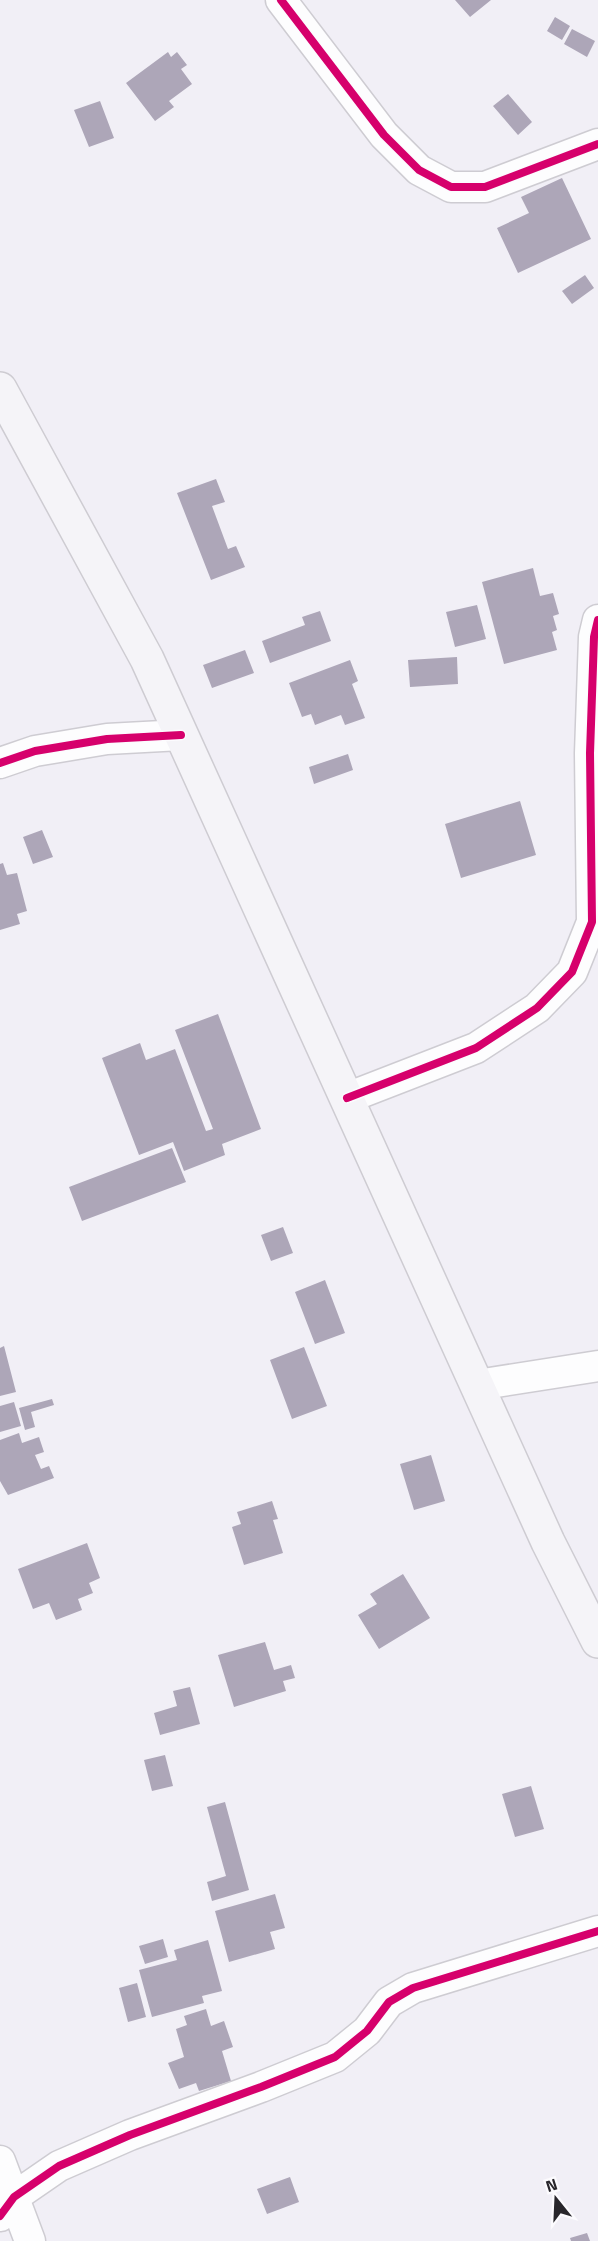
<svg xmlns="http://www.w3.org/2000/svg" width="598" height="2241" viewBox="0 0 598 2241" font-family="'Titillium Web',sans-serif">
  <style>
    .building { fill: #ada6b8 }
    .lines { fill: none; stroke-linecap: round; stroke-linejoin: round }
    .street-casing { stroke: #ceccd2; stroke-width: 33 }
    .secondary-casing { stroke: #ceccd2; stroke-width: 36 }
    .street { stroke: #fdfdfe; stroke-width: 30 }
    .secondary { stroke: #f5f4f8; stroke-width: 33 }
    .cycleway-casing { stroke: #fcfbfe; stroke-width: 11 }
    .cycleway { stroke: #d6006c; stroke-width: 8 }
  </style>
  <rect width="100%" height="100%" fill="#f1eff6"/>
  <path class="building" d="M455,0H491L470,17Z
    M555,17L570,26L562,40L547,31Z
    M572,29L595,41L587,57L564,44Z
    M168,52L171,57L177,52L187,65L181,69L192,84L169,101L174,107L155,121L126,83Z
    M508,94L532,122L518,135L493,106Z
    M100,101L114,138L89,147L74,110Z
    M562,178L591,239L518,273L497,228L529,213L521,197Z
    M585,275L594,288L572,304L562,291Z
    M216,479L225,502L212,506L228,549L236,546L245,567L211,580L177,493Z
    M533,568L540,596L553,593L559,614L553,616L557,630L552,632L557,650L504,664L482,582Z
    M477,605L486,639L455,647L446,612Z
    M320,611L331,641L270,663L262,641L305,625L302,617Z
    M245,650L254,673L212,688L203,665Z
    M457,657L458,684L410,687L408,660Z
    M350,660L358,681L352,684L365,718L345,725L341,715L315,725L311,714L302,717L289,683Z
    M348,754L353,770L314,784L309,767Z
    M520,801L536,855L461,878L445,824Z
    M42,830L53,857L33,864L23,837Z
    M3,863L7,875L17,873L27,911L17,914L20,924L0,930V864Z
    M218,1014L261,1129L222,1144L225,1155L184,1171L173,1142L139,1155L102,1058L140,1043L146,1060L175,1049L206,1131L213,1129L175,1030Z
    M172,1148L186,1182L82,1221L69,1187Z
    M283,1227L293,1253L271,1261L261,1235Z
    M325,1280L345,1333L315,1344L295,1292Z
    M4,1346L16,1392L0,1396V1348Z
    M304,1347L327,1406L292,1419L270,1360Z
    M52,1399L54,1405L31,1412L35,1427L25,1430L19,1408Z
    M14,1402L21,1426L0,1432V1406Z
    M19,1433L22,1443L39,1437L44,1452L35,1455L41,1469L49,1466L54,1478L8,1495L0,1481V1440Z
    M431,1455L445,1501L414,1510L400,1464Z
    M272,1501L278,1519L273,1520L283,1553L244,1565L232,1527L241,1524L237,1512Z
    M87,1543L100,1578L89,1583L93,1593L78,1599L82,1610L56,1620L49,1603L33,1609L18,1569Z
    M403,1574L430,1618L379,1649L358,1615L377,1604L370,1594Z
    M265,1642L274,1670L291,1665L295,1678L283,1681L286,1691L234,1707L218,1655Z
    M190,1687L200,1724L160,1735L154,1713L177,1706L173,1691Z
    M165,1755L173,1786L152,1791L144,1760Z
    M531,1786L544,1829L515,1837L502,1794Z
    M225,1802L249,1890L212,1901L207,1882L226,1876L207,1807Z
    M275,1894L285,1928L270,1932L275,1949L229,1962L215,1911Z
    M163,1939L168,1957L145,1964L139,1946Z
    M208,1940L222,1991L202,1996L204,2003L152,2017L139,1970L177,1960L174,1950Z
    M137,1983L146,2017L128,2022L119,1988Z
    M206,2009L211,2026L224,2021L233,2047L222,2051L231,2081L199,2091L196,2083L179,2089L168,2063L184,2057L176,2029L187,2025L184,2016Z
    M290,2177L299,2202L267,2214L257,2189Z
    M587,2233L590,2241H571L570,2238Z"/>
  <g class="lines">
    <defs>
      <path id="street" d="M281,0L384,135L419,170L451,187H485L598,144
        M0,763L35,751L107,739L181,735
        M347,1098L476,1048L537,1008L572,972L592,922L590,753L594,637L598,620
        M477,1385L598,1366
        M0,2161L30,2241
        M0,2216L14,2197L59,2166L130,2135L261,2087L335,2057L367,2031L389,2002L413,1988L598,1931"/>
      <path id="secondary" d="M0,389L147,659L548,1542L598,1641"/>
    </defs>
    <use href="#street" class="street-casing"/>
    <use href="#secondary" class="secondary-casing"/>
    <use href="#street" class="street"/>
    <use href="#secondary" class="secondary"/>
    <defs>
      <path id="cycleway" d="M281,0L384,135L419,170L451,187H485L598,144
        M0,763L35,751L107,739L181,735
        M347,1098L476,1048L537,1008L572,972L592,922L590,753L594,637L598,620
        M0,2216L14,2197L59,2166L130,2135L261,2087L335,2057L367,2031L389,2002L413,1988L598,1931"/>
    </defs>
    <use href="#cycleway" class="cycleway-casing"/>
    <use href="#cycleway" class="cycleway"/>
  </g>
  <g transform="translate(556 2199) rotate(342)" stroke="#fcfbfe" stroke-width="4.5" paint-order="stroke">
  <path d="M0-4.5L10 22L0 15L-10 22Z" fill="#28262b"/>
  <text y="-9" font-size="16" font-weight="bold" text-anchor="middle" fill="#28262b">N</text>
  </g>
</svg>
